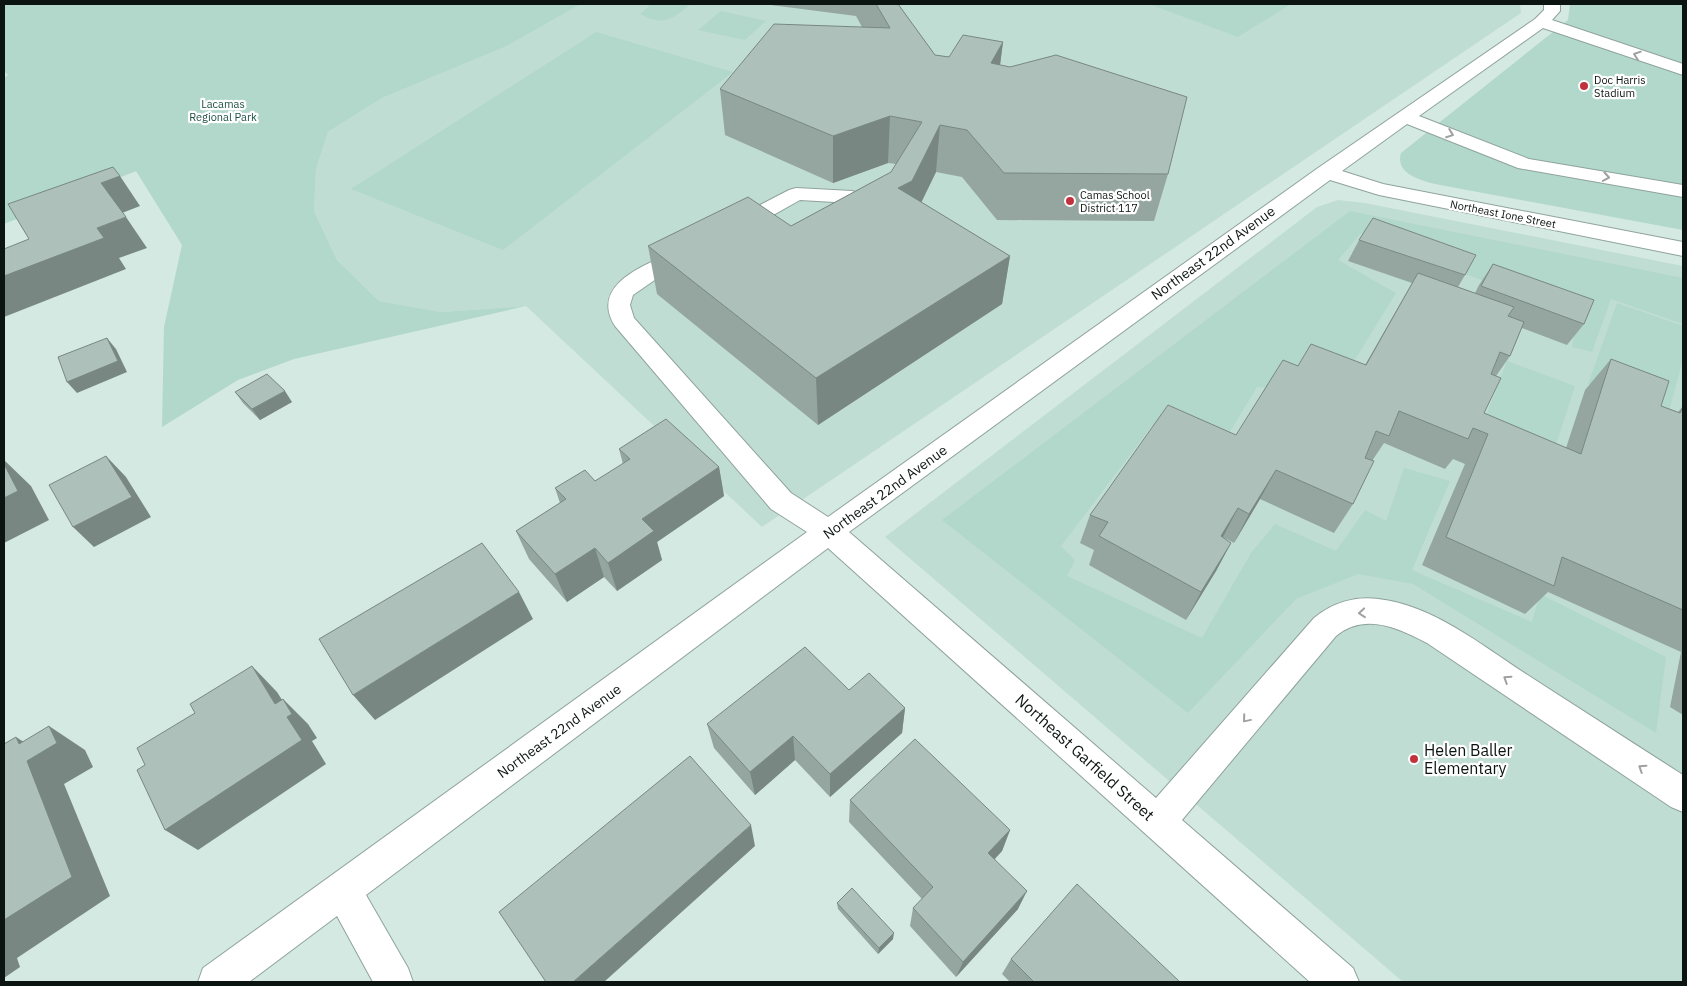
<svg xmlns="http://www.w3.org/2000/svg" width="1687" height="986" viewBox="0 0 1687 986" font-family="'IBM Plex Sans',sans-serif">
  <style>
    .built { fill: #c0ddd3 }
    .green { fill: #b1d8ca }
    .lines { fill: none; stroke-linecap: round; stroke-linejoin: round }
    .minor-casing { stroke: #8fa39c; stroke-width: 2 }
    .minor { fill: #fff; fill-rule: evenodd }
    .wall { fill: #95a6a0 }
    .shaded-wall { fill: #798782 }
    .building { fill: #adc1ba; stroke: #798782 }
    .oneway { stroke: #9ea1a0 }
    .poi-dot { fill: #c2323d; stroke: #fff; stroke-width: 2 }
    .labels { text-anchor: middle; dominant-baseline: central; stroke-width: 4.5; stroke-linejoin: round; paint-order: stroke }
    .far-poi-label { font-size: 11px; fill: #0c1411; stroke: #fff; text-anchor: start }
    .far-park-label { font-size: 11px; fill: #1c4f41; stroke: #fff }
    .far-street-label { font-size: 11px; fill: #0c1411; stroke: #fff }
    .street-label { font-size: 14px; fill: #0c1411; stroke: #fff }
    .near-poi-label { font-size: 16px; fill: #0c1411; stroke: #fff; text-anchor: start }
    .near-street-label { font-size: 16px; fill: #0c1411; stroke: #fff }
  </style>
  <rect width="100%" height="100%" fill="#d4e9e1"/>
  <path class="built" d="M581,4H1520L1521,13L762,527L526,306L441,312L379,301L337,260L314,211L316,169L328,132L382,98L507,46Z
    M1338,200L1365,203L1683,266V982H1403L885,537L1317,207Z"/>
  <path class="green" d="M4,4H581L507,46L382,98L328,132L316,169L314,211L337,260L379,301L441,312L526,306L294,359L238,380L162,427L164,327L182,245L136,171L4,224V78L8,75L4,71Z
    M651,4H691C672,19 664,27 640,14Z
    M1149,4H1291L1238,37Z
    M1570,4H1683V230L1435,184C1419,180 1395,173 1401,153L1568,20Z
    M721,11L766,21L745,40L698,30Z
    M596,32L733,72L503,250L351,189Z
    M1350,211L1683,278V324L1611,299L1592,352L1572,347L1577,314L1465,274L1361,233L1338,260L1396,293L1338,387H1257L1216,455L1152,426L1061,546L1075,560L1067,576L1202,638L1251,553L1275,524L1336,551L1365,510L1386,521L1404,468L1450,481L1412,570L1532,622L1540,594L1666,657L1656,733L1413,584L1358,574L1296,599L1188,713L942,520Z
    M1617,303L1683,326V359L1668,415L1588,384Z
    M1507,361L1575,386L1546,476L1474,447Z"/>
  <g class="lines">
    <defs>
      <path id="minor" d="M1544,4H1560V11L1552,20L1683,64V75L1543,28L1419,116L1529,159L1683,185V197L1518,168L1407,124L1342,171L1383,184L1683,242V256L1379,195L1330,180L849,532L1156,798L1314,618C1332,603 1355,596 1378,599C1433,605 1481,645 1526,674C1579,708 1631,742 1683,775V812L1671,807L1427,643C1398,628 1365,612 1336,636L1182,820L1353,968L1359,982H1310L828,548L366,895L408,968L413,982H373L337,916L249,982H198L203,968L807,532L771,509L615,326C588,283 649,264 679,249L687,247L695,249L698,254L695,259L659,277L633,295L630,305L634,318L791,493L828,517L1318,168L1535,19L1544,10Z
        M796,188L852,191L859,193L862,197L859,201L852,203L800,200L743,232L735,233L727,232L724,227L727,222L789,190Z"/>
    </defs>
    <use href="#minor" class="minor-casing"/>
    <use href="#minor" class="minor"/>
  </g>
  <path class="wall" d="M763,4H898L935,55L949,57L1003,42L1000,65L1168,174L1154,221L997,220L962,177L936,172L921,202L1010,256L1002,304L818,425L657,294L648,246L791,226L891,172L896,164L888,163L833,183L725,135L720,89L862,27L856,16Z
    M1359,240L1465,275L1458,287L1475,293L1479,285L1493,264L1584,324L1567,345L1522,328L1510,356L1496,376L1484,413L1566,448L1585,390L1611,359L1661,406L1678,412L1683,406V715L1670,707L1681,652L1548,592L1525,614L1422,565L1465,464L1453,459L1445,469L1384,443L1372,461L1353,504L1334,533L1260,499L1234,543L1223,537L1231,543L1216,571L1186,620L1089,565L1094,550L1080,543L1090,515L1236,435L1298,366L1365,365L1412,283L1348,261Z
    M235,392L292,402L260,420L243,403Z
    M619,449L719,467L724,496L657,542L662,560L617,591L604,577L567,602L529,559L516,531L560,503L555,488L595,481L623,464Z
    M849,690L905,708L902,733L830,797L795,760L755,795L714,748L707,724Z
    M850,800L1010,830L1002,851L995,859L1018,909L956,977L910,926L913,908L922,899L849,822Z
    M837,903L893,939L878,954L838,909Z
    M1011,959L1180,982H1010L1002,974Z"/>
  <path class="shaded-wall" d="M1003,42L997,88L991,63Z
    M890,116L888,163L833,183V136Z
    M940,125L936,172L909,228L898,188Z
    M120,176L140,206L122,213L101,183Z
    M126,217L147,248L119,258L126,269L4,317V276L97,228Z
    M1010,256L1002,304L818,425L816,378Z
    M107,338L116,349L127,372L77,393L67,382Z
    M285,391L292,402L260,420L252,409Z
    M106,456L126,477L151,517L94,547L73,527Z
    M4,460L31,486L49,520L4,543Z
    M719,467L724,496L657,542L662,560L617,591L608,563L642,519Z
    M1276,470L1260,499L1234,543L1249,514Z
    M1238,508L1223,537L1221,536Z
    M1231,543L1216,571L1186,620L1201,592Z
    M595,548L604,577L567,602L555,574Z
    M519,592L533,619L375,720L353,695Z
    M252,666L277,692L291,714L283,699L308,724L317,738L312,741L326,764L198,850L165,830L275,704Z
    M905,708L902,733L830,797V774Z
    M49,726L85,750L93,767L64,784L110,896L17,958L20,967L4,978V920L19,744L16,737L41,753Z
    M793,736L795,760L755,795L750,772Z
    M751,825L755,846L604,982H573Z
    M1010,830L1002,851L981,873L988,853Z
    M1027,891L1018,909L956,977L963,962Z
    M894,933L893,939L878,954L879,948Z"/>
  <path class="building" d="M876,4H898L935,55L949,57L963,35L1003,42L991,63L1010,67L1056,55L1187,97L1168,174L1004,173L967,130L940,125L912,181L898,188L1010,256L816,378L648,246L748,197L791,226L891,172L922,122L890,116L833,136L720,89L774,24L890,28Z
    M113,167L120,176L101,183L126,217L97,228L104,238L4,276V249L29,239L8,204Z
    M1373,218L1476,255L1465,275L1359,240Z
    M1493,264L1594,300L1584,324L1481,286Z
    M1418,273L1514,307L1508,316L1524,322L1510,356L1500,352L1491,374L1501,378L1484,413L1581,454L1611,359L1669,381L1661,406L1680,413L1683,407V610L1562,557L1554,586L1446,537L1488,434L1473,428L1468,439L1399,411L1389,436L1376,431L1365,458L1374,461L1353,504L1276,470L1249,514L1238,508L1221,536L1231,543L1201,592L1099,536L1108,522L1090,515L1168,405L1236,435L1283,360L1298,366L1311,344L1366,365Z
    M107,338L118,361L67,382L58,357Z
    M267,374L285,391L252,409L235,392Z
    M666,419L719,467L642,519L654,531L608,563L595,548L555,574L516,531L566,499L555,488L585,470L595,481L630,459L619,449Z
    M106,456L132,497L73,527L49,485Z
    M4,464L18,491L4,498Z
    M482,543L519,592L353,695L319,639Z
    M805,647L849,690L869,673L905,708L830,774L793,736L750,772L707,724Z
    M252,666L275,704L283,699L292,714L287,717L302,740L165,830L137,770L145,765L137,748L195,713L190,704Z
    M49,726L57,743L27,761L72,877L4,920V744L16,737L19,744Z
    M915,739L1010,830L988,853L1027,891L963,962L913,908L933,887L850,800Z
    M690,756L751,825L573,982H546L499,912Z
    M1077,884L1180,982H1034L1011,959Z
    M852,888L894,933L879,948L837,903Z"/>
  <defs><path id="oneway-chevron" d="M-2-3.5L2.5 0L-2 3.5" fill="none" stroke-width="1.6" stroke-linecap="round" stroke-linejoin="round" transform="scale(1.25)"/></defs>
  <g class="oneway">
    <use href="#oneway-chevron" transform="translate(1637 55) rotate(-161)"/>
    <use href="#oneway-chevron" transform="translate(1450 134) rotate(21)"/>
    <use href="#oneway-chevron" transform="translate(1606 177) rotate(10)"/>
    <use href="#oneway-chevron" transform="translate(1362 613) rotate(175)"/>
    <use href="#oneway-chevron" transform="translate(1507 679) rotate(-147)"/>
    <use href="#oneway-chevron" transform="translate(1246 719) rotate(130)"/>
    <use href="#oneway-chevron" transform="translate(1642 768) rotate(-147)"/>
  </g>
  <g class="poi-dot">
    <circle cx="1584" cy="86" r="5"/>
    <circle cx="1070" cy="201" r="5"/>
    <circle cx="1414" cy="759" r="5"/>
  </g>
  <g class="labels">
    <g class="far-poi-label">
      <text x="1594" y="80">Doc Harris<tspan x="1594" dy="13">Stadium</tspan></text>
      <text x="1080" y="195">Camas School<tspan x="1080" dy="13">District 117</tspan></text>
    </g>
    <g class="far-park-label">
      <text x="223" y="104">Lacamas<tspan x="223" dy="13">Regional Park</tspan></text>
    </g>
    <g class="far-street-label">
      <text transform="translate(1503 214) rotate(11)">Northeast Ione Street</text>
    </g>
    <g class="street-label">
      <text transform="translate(1213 253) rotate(-36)">Northeast 22nd Avenue</text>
      <text transform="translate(885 492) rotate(-36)">Northeast 22nd Avenue</text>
      <text transform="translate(559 731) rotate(-36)">Northeast 22nd Avenue</text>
    </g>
    <g class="near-poi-label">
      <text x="1424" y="750">Helen Baller<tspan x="1424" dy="18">Elementary</tspan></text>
    </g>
    <g class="near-street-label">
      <text transform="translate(1085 757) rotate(42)">Northeast Garfield Street</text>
    </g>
  </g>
  <rect width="1687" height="986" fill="none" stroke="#0c1411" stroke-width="10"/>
</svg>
